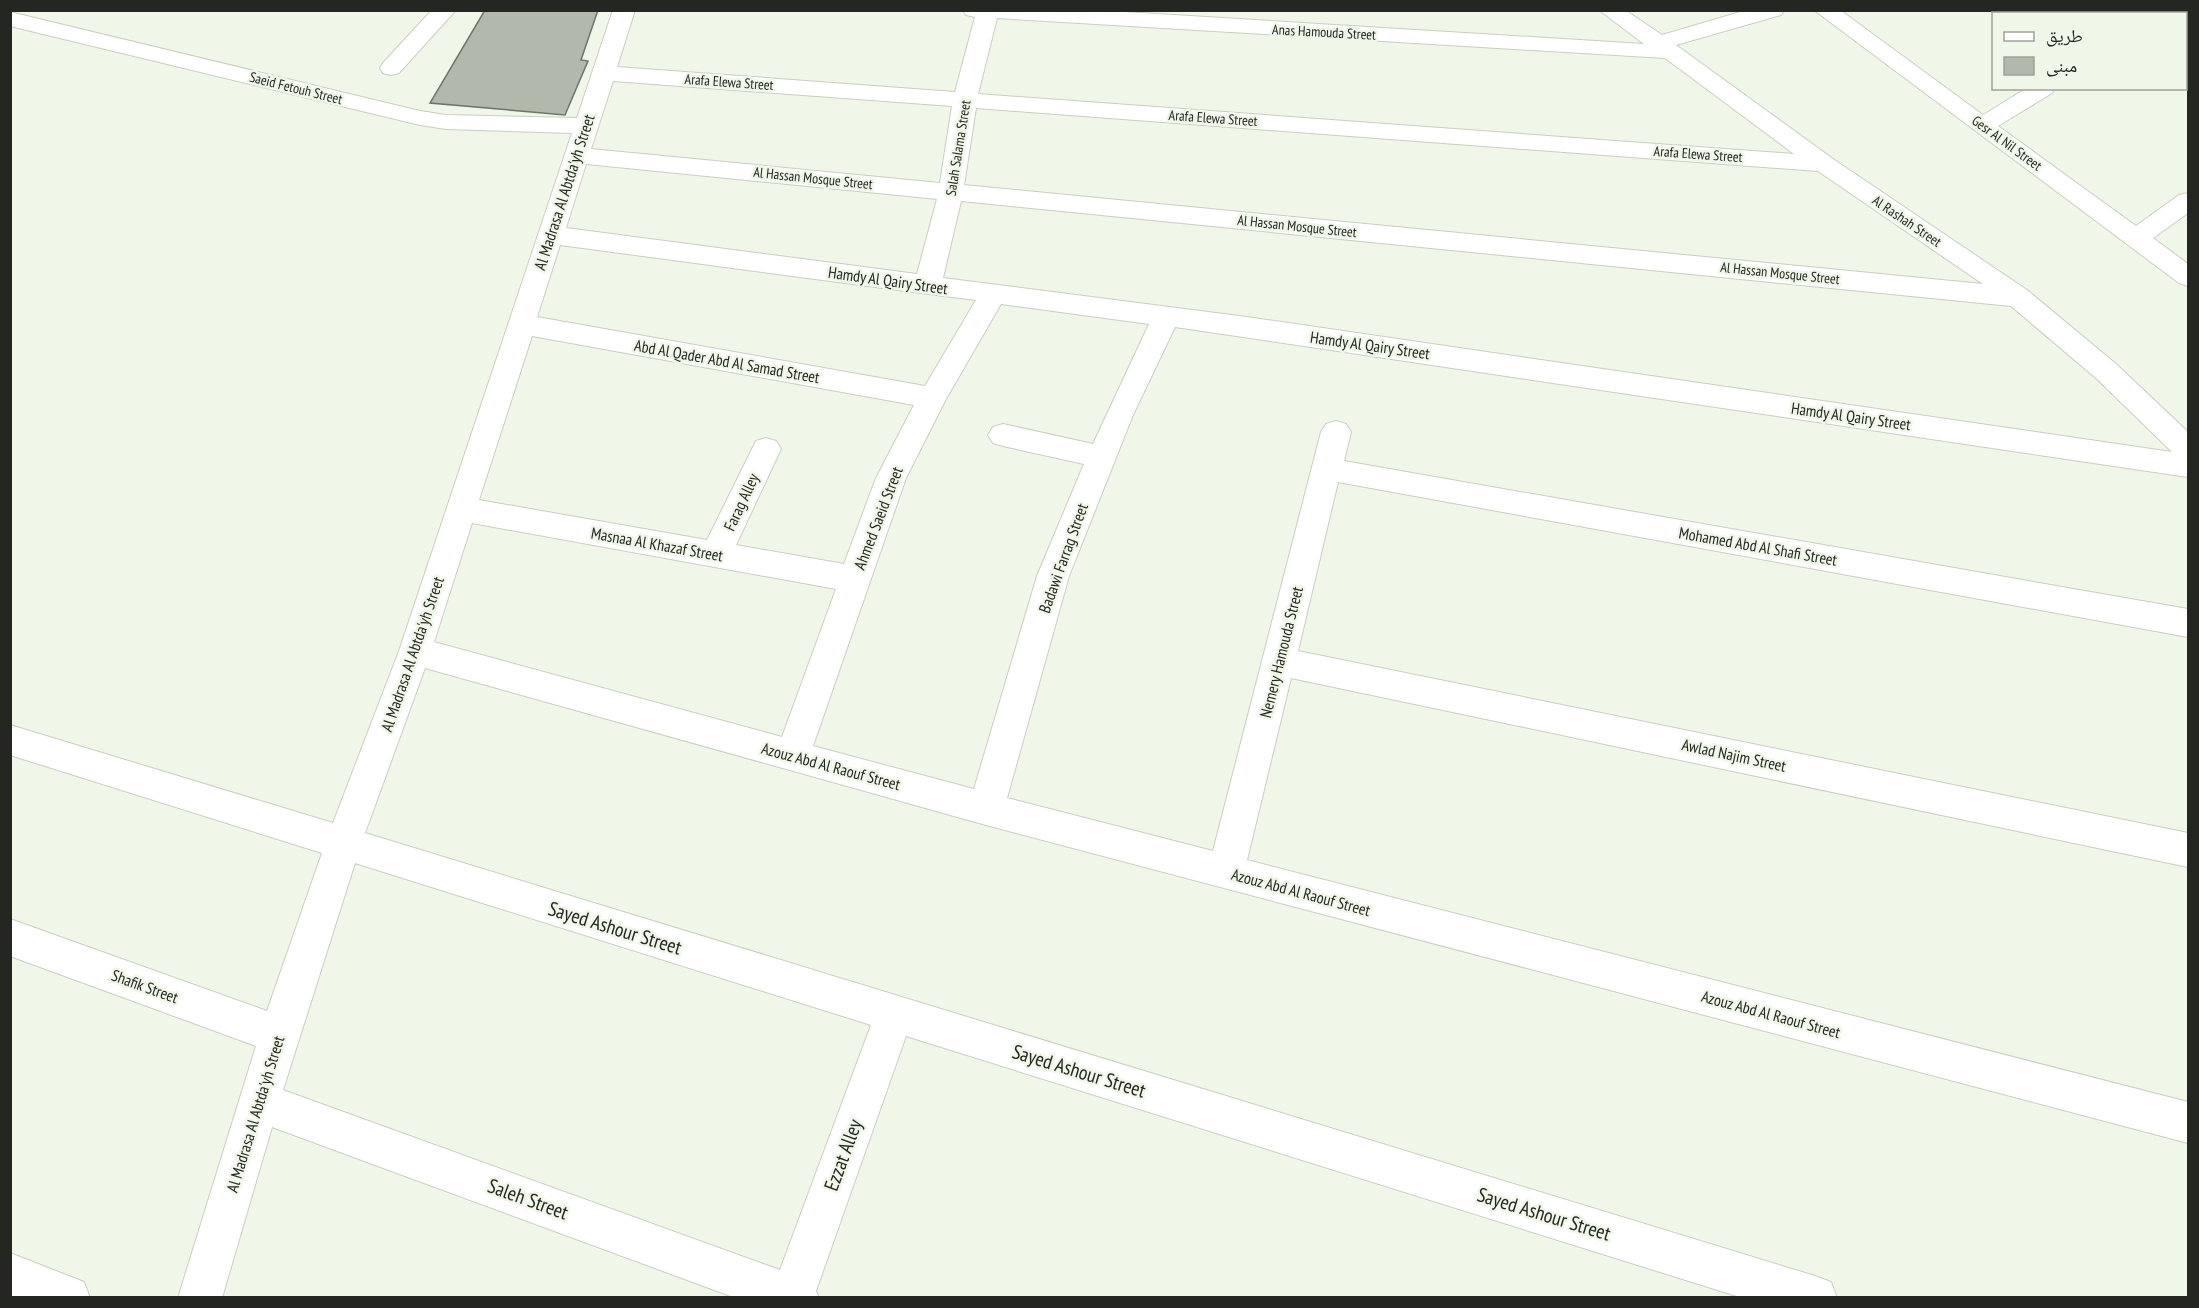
<svg xmlns="http://www.w3.org/2000/svg" width="2199" height="1308" viewBox="0 0 2199 1308" font-family="'PT Sans Narrow','Noto Naskh Arabic',sans-serif">
  <style>
    .building { fill: #b2b8ab; stroke: #6f7569; stroke-width: 1.5 }
    .lines { fill: none; stroke-linecap: round; stroke-linejoin: round }
    .minor-casing { stroke: #c8cfc1; stroke-width: 2 }
    .minor { fill: #fff; fill-rule: evenodd }
    .labels { text-anchor: middle; dominant-baseline: central; stroke-width: 5; stroke-linejoin: round; paint-order: stroke }
    .far-street-label { font-size: 14px; fill: #242621; stroke: #f0f7e9 }
    .street-label { font-size: 16px; fill: #242621; stroke: #f0f7e9 }
    .near-street-label { font-size: 20px; fill: #242621; stroke: #f0f7e9 }
  </style>
  <rect width="100%" height="100%" fill="#f0f7e9"/>
  <path class="building" d="M485,10H598L581,60L588,61L565,115L430,103Z"/>
  <g class="lines">
    <defs>
      <path id="minor" d="M432,10H456L399,73L391,75L383,73L380,68L383,63Z
        M613,10H635L617,67L955,92L975,17L966,15L963,10H1092L1644,44L1599,10H1625L1662,35L1747,10H1784L1781,15L1676,45L1833,159L2027,290L2116,364L2188,432V477L1175,327L1133,415L1069,576L1007,798L1213,851L1321,432L1326,424L1336,421L1346,424L1351,432L1344,461L2188,609V637L1338,482L1298,651L2188,833V867L1291,678L1247,860L2188,1102V1143L986,825L425,668L365,833L1815,1276L1831,1282L1837,1298H1743L906,1036L816,1291L819,1298H736L272,1127L222,1298H178L256,1046L10,956V919L267,1011L322,853L10,755V725L333,823L399,651L572,133L446,129L420,125L10,26V12L420,111L446,115L577,118ZM997,18L1665,58L1794,154L978,94ZM613,81L952,106L940,183L591,149ZM976,108L1818,171L1983,284L964,185ZM586,164L937,199L917,274L566,228ZM961,201L2011,306L2097,379L2172,452L1247,317L943,278ZM560,245L928,294L976,300L925,386L537,317ZM1001,304L1149,324L1093,444L1003,424L993,427L988,435L993,443L1003,446L1084,464L1037,576L974,789L813,746L906,478L946,399ZM532,336L914,405L876,478L844,564L736,545L781,449L776,441L766,438L756,441L707,540L479,500ZM472,523L836,589L782,737L434,642ZM355,863L871,1025L780,1270L283,1090Z
        M1814,10H1840L1983,115L2027,88H2055L2052,93L1998,126L2136,226L2179,195L2188,193V213L2153,238L2188,264V286L2179,283Z
        M2158,10H2183L2181,14H2156Z
        M10,1253L84,1282L90,1298L10,1297Z"/>
    </defs>
    <use href="#minor" class="minor-casing"/>
    <use href="#minor" class="minor"/>
  </g>
  <g class="labels">
    <g class="far-street-label">
      <text transform="translate(1324 32) rotate(3)">Anas Hamouda Street</text>
      <text transform="translate(729 82) rotate(4)">Arafa Elewa Street</text>
      <text transform="translate(296 88) rotate(14)">Saeid Fetouh Street</text>
      <text transform="translate(1213 118) rotate(4)">Arafa Elewa Street</text>
      <text transform="translate(2007 143) rotate(36)">Gesr Al Nil Street</text>
      <text transform="translate(958 148) rotate(-81)">Salah Salama Street</text>
      <text transform="translate(1698 154) rotate(4)">Arafa Elewa Street</text>
      <text transform="translate(813 178) rotate(6)">Al Hassan Mosque Street</text>
      <text transform="translate(1907 221) rotate(34)">Al Rashah Street</text>
      <text transform="translate(1297 226) rotate(6)">Al Hassan Mosque Street</text>
      <text transform="translate(1780 273) rotate(6)">Al Hassan Mosque Street</text>
    </g>
    <g class="street-label">
      <text transform="translate(564 192) rotate(-72)">Al Madrasa Al Abtda'yh Street</text>
      <text transform="translate(888 280) rotate(8)">Hamdy Al Qairy Street</text>
      <text transform="translate(1370 345) rotate(8)">Hamdy Al Qairy Street</text>
      <text transform="translate(727 361) rotate(10)">Abd Al Qader Abd Al Samad Street</text>
      <text transform="translate(1851 416) rotate(8)">Hamdy Al Qairy Street</text>
      <text transform="translate(741 502) rotate(-65)">Farag Alley</text>
      <text transform="translate(878 518) rotate(-69)">Ahmed Saeid Street</text>
      <text transform="translate(657 544) rotate(10)">Masnaa Al Khazaf Street</text>
      <text transform="translate(1758 546) rotate(10)">Mohamed Abd Al Shafi Street</text>
      <text transform="translate(1063 558) rotate(-70)">Badawi Farrag Street</text>
      <text transform="translate(1281 652) rotate(-76)">Nemery Hamouda Street</text>
      <text transform="translate(412 654) rotate(-71)">Al Madrasa Al Abtda'yh Street</text>
      <text transform="translate(1734 755) rotate(12)">Awlad Najim Street</text>
      <text transform="translate(831 766) rotate(15)">Azouz Abd Al Raouf Street</text>
      <text transform="translate(1301 892) rotate(15)">Azouz Abd Al Raouf Street</text>
      <text transform="translate(145 986) rotate(20)">Shafik Street</text>
      <text transform="translate(1771 1014) rotate(15)">Azouz Abd Al Raouf Street</text>
      <text transform="translate(255 1114) rotate(-73)">Al Madrasa Al Abtda'yh Street</text>
    </g>
    <g class="near-street-label">
      <text transform="translate(615 928) rotate(17)">Sayed Ashour Street</text>
      <text transform="translate(1079 1071) rotate(17)">Sayed Ashour Street</text>
      <text transform="translate(843 1155) rotate(-70)">Ezzat Alley</text>
      <text transform="translate(528 1199) rotate(20)">Saleh Street</text>
      <text transform="translate(1544 1214) rotate(17)">Sayed Ashour Street</text>
    </g>
  </g>
  <rect width="2199" height="1308" fill="none" stroke="#242621" stroke-width="24"/>
  <rect x="1992" y="12" width="195" height="78" fill="#f0f7e9" stroke="#9ea399" stroke-width="1.5"/>
  <rect x="2004" y="32" width="30" height="9" fill="#ffffff" stroke="#9ea399" stroke-width="1.5"/>
  <text x="2046" y="42" font-size="18" fill="#242621">طريق</text>
  <rect x="2004" y="57" width="30" height="18" fill="#b2b8ab" stroke="#9ea399" stroke-width="1.5"/>
  <text x="2046" y="72" font-size="18" fill="#242621">مبنى</text>
</svg>
